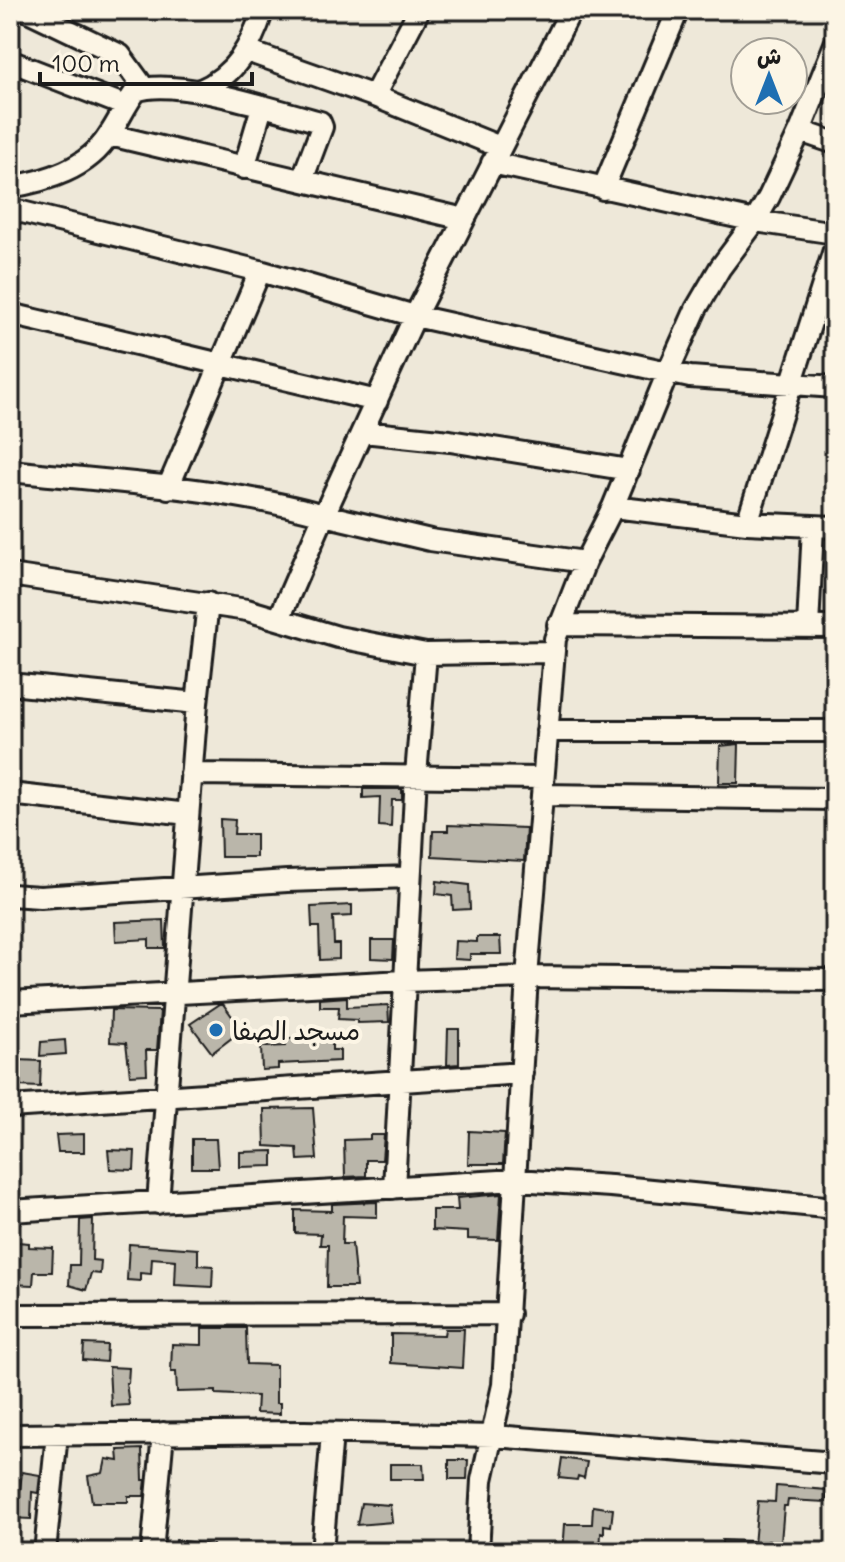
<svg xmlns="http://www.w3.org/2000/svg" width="845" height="1562" viewBox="0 0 845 1562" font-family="Delius,'Playpen Sans Arabic',sans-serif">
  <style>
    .building { fill: #bab6aa; stroke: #1c1c1c; stroke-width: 2 }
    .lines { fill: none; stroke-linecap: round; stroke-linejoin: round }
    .minor-casing { stroke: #1c1c1c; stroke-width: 26 }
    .minor { stroke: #fcf5e5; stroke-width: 20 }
    .poi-dot { fill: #1f6fb2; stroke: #fcf5e5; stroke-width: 3 }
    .labels { text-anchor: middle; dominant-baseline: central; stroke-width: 8; stroke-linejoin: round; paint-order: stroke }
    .poi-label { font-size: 26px; fill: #1c1c1c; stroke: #fcf5e5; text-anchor: start }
  </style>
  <rect width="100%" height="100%" fill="#eee8d9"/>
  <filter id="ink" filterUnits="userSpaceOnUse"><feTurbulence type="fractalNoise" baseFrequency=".0125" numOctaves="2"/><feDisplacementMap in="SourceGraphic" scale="16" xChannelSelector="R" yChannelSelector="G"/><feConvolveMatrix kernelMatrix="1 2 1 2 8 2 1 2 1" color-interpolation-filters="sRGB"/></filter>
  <g filter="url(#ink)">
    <path class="building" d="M739,744L738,783H719L720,746Z
      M363,789H402V800H392L391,827L379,826L380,797L363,798Z
      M220,819L235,820L234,834H256V857H221Z
      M448,825L526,828L524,861L432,856L433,831H448Z
      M437,881L469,885L470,909L453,910L452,896L436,894Z
      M352,905V916L333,917L334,944H339V959L320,960L319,927H312L311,907Z
      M164,920L165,948H149V939L116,941L115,922Z
      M477,937H500L501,954H470V960L454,959L455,941L477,942Z
      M371,940H394L393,959L371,958Z
      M347,997V1007L388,1005L389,1022L357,1023V1020L338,1019L339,1007H320V999Z
      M220,1004H223L242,1030L212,1053L190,1024Z
      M111,1010L160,1011L157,1050H146L147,1074L130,1075L126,1043L110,1042Z
      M448,1029H459V1064L447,1065Z
      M332,1036V1050H340V1061L278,1064V1069L262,1070L261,1047L286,1046V1039Z
      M65,1040L66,1054L40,1056L41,1042Z
      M18,1060L41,1061L40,1087L17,1086Z
      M313,1108L317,1159L298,1160L297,1148L265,1146L264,1109Z
      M469,1131L505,1133L503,1164H468Z
      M84,1134V1152H58L56,1135Z
      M370,1135H384L382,1160H366V1176L345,1177L344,1140L370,1139Z
      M192,1139H216L218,1168H192Z
      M108,1150L135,1151L134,1170L110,1169Z
      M273,1151V1166L240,1167V1152Z
      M501,1194L498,1240L468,1239V1232L432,1230V1210H458L457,1198Z
      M377,1202V1217L343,1216L342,1244H352L356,1287H327L328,1245H320L321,1234L295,1233V1210L332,1211V1204Z
      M93,1219L92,1260L101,1261L100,1274L91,1273L86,1290L69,1285L70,1265H79L80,1220Z
      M17,1242L29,1243V1247L53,1248L52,1272H34L33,1285L10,1284V1262L17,1263Z
      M129,1244L198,1249V1265L213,1266L212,1287L175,1285L176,1260L152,1258L151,1274L140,1273V1281L127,1280Z
      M202,1328H246L247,1364L276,1365V1403H280V1414L256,1413L257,1396L216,1394V1391L177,1392L176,1372H171L172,1344L202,1345Z
      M445,1329H464L462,1368L391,1363V1334L444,1335Z
      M84,1344L107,1345L106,1362L83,1360Z
      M109,1367L129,1368L128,1383H126L129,1405L111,1406Z
      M142,1449L143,1480H146L144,1496H128V1502H92L88,1476L103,1473L106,1459L119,1461L118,1450Z
      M562,1458L587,1462L584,1478L578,1476L577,1480L559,1478Z
      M449,1460H468L467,1479H449Z
      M390,1464H423L424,1479H390Z
      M22,1472L40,1475L38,1493L32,1492L31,1519L10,1518V1489L20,1490Z
      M776,1486L827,1490L826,1502L788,1500L787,1506H784L781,1542L768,1541L767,1546L754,1545L758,1501L775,1502Z
      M361,1503L390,1505L392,1522L357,1525Z
      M593,1506L613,1509L611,1526L604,1525V1534L601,1533L600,1552H563L565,1524H592Z
      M176,1540L213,1545L212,1552H174Z
      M722,1540L751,1541V1552L722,1551Z"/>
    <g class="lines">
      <defs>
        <path id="minor" d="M26,10L120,55L144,88
          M247,51L374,96L500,147
          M10,61L126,106
          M199,91C236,75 251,46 263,10
          M374,96L419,10
          M800,131L835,143
          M110,135L464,219
          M492,163L755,221L835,233
          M244,168L262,107
          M10,187C46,181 88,169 109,135C119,121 125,105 136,91C173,76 279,111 320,122L322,127L302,180
          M603,189L678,10
          M10,209L260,271L415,316L690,377L835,387
          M10,314L377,401
          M363,432L450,441L629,470
          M10,471C114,482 223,487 324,515L415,316L571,10
          M168,488L260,271
          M613,507L747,523L835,527
          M747,523L835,247
          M10,575L247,610L338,637L426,654L553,652
          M279,619L324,515L430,540L585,562
          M558,625L835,627
          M808,627L813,527
          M10,684L197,703
          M547,731H835
          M191,774L543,778
          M10,794L188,814
          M542,795L835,799
          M10,895L40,897L287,881L410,877
          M10,1002L404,981L527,977L835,980
          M10,1107L522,1073
          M394,1188L416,775L426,654
          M158,1203L197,703L208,603
          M10,1211L516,1180L611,1186L835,1208
          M10,1315L509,1314
          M10,1435L304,1432L494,1436L835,1463
          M45,1552L57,1434
          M152,1552L163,1433
          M322,1552L332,1433
          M478,1552L482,1480L503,1385L527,977L555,639L585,562L613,507L668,372L696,309L720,268L755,221L769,197L800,131L835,44"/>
      </defs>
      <use href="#minor" class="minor-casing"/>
      <use href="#minor" class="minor"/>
    </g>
  </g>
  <circle class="poi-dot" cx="216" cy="1030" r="8"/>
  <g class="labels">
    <g class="poi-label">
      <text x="232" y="1030">مسجد الصفا</text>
    </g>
  </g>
  <rect width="845" height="1562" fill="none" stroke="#fcf5e5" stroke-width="40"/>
  <rect x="20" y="20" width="805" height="1522" fill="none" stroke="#1c1c1c" stroke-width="3" filter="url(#ink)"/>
  <g transform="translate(769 76)"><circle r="38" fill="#fcf5e5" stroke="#a29e95" stroke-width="2"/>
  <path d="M0-6L14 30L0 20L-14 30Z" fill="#1f6fb2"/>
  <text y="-12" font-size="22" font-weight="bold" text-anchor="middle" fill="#1c1c1c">ش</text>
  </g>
  <path d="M40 72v12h212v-12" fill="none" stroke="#1c1c1c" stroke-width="4"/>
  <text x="52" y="72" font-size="24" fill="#1c1c1c" stroke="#fcf5e5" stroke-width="6" paint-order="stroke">100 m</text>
</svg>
